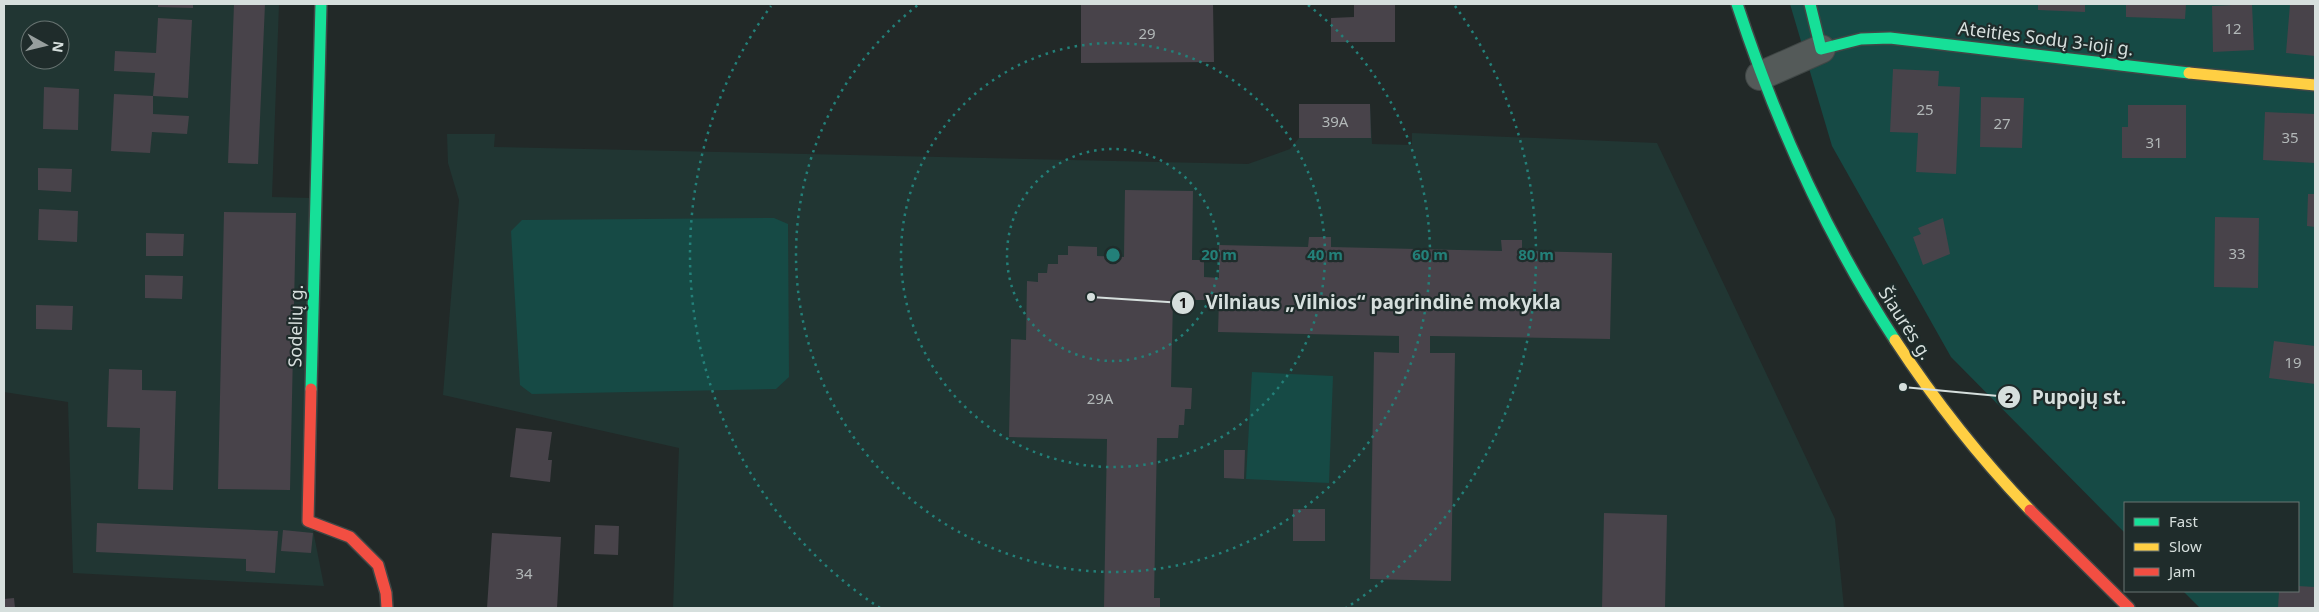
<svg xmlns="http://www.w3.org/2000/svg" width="2319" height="612" viewBox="0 0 2319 612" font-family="'Noto Sans',sans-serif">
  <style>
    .built { fill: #213633; fill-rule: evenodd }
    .green { fill: #164a45 }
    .building { fill: #48434a }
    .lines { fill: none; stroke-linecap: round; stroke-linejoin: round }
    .street-casing { stroke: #404746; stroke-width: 30 }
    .fast-casing { stroke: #404746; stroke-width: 14 }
    .slow-casing { stroke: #404746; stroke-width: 14 }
    .jam-casing { stroke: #404746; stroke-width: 14 }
    .street { stroke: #545a59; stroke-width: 28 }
    .fast { stroke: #16e098; stroke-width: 11 }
    .slow { stroke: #ffcf43; stroke-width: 11 }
    .jam { stroke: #f24e42; stroke-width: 11 }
    .ring { fill: none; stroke: #238079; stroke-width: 2.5; stroke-dasharray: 2.5 5 }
    .labels { text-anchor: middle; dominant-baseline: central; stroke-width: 4.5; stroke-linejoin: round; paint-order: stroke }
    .number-label { font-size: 15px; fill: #b2b8b8 }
    .street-label { font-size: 18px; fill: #d6dfdd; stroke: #1f2c2b }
    .centre { fill: #238079; stroke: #1f2c2b; stroke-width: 2.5 }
    .ring-label { font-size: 15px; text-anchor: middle; font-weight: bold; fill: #238079; stroke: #1f2c2b; stroke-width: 4.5; stroke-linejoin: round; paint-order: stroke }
    .leader { fill: none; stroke: #d6dfdd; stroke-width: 2 }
    .callout-dot { fill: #d6dfdd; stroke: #1f2c2b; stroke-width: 2 }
    .mark-label { font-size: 15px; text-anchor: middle; font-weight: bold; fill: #111 }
    .callout-label { font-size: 19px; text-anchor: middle; font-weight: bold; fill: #d6dfdd; stroke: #1f2c2b; stroke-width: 4.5; stroke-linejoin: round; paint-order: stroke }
  </style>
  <rect width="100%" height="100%" fill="#222928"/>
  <path class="built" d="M5,4H279L272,197L311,198L302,474L324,586L73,573L68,402L4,392ZM30,30H60V60H30Z
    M1299,104H1370L1372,144L1412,145V133L1657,143L1835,519L1844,608H673L679,448L443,395L459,200L448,163L447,134H495L494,147L1248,164L1290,149L1299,138Z"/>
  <path class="green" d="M1790,4H2315V608H2200L2183,591H2298V503H2125V533L1951,357L1832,146Z
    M774,218L788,224L789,377L776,389L532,394L520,385L511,231L522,220Z
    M1252,372L1333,376L1329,483L1246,479Z"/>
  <path class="building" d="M158,4H193V8L158,7Z
    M234,4H265L258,164L228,163Z
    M1081,4H1213L1214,62L1081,63Z
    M1354,4H1395V42H1331V18L1354,17Z
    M2038,4H2085V12L2038,10Z
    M2126,4H2186L2185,19L2126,17Z
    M2252,4L2254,50L2213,52L2212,6Z
    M2290,4L2315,5V56L2286,53Z
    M158,18L192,20L188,98L153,96L155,73L114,71L115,51L156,53Z
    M1893,69L1939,71L1938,86L1960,87L1956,174L1916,172L1918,133L1890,132Z
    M44,87L79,89L78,130L43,129Z
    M114,94L153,96V114L189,116L187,134L152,132L150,153L111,151Z
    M1981,97L2024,98L2022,148L1980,147Z
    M1299,104H1370L1371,138H1299Z
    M2128,105H2186V158H2122V127H2128Z
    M2265,112L2315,114V163L2263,160Z
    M38,168L72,169L71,192L38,190Z
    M1125,190L1193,191L1192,260H1204V277L1219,278V245L1308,247L1309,237H1331V247L1502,251L1501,240H1522V251L1612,253L1610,339L1430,336V353H1455L1451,581L1370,579L1374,352L1399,353V336L1218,332L1219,300H1173L1171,387L1192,388L1191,409H1185L1184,425H1179L1178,438H1157L1154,598H1160V608H1104L1107,439L1009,437L1011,339L1026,340L1027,281L1038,282V273H1047L1048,264H1058V255H1068V246L1097,247V256L1124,257Z
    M2308,194H2315V227L2307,226Z
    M39,209L78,211L77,242L38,240Z
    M224,212L296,213L290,490L218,489Z
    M2215,217L2259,218L2258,288L2214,287Z
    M1943,218L1950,254L1923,265L1913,237L1921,234L1918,228Z
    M146,233L184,234L183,256H146Z
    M145,275L183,276L182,299L145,298Z
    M36,305L73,306L72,330L36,329Z
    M2274,341L2315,346V384L2269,378Z
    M109,369L142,370V390L176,391L173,490L138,489L140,428L107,427Z
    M516,428L552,432L548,460H552L550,482L510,477Z
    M1224,450H1245L1244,479L1224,478Z
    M1293,509H1325V541H1293Z
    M1604,513L1667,515L1665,608H1602Z
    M97,523L278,531L275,573L246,571V559L96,552Z
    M595,525L619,526L618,555L594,554Z
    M283,530L313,533L311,553L281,551Z
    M492,533L561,537L557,608H487Z
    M2298,586L2315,587V608H2278L2279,591H2298Z
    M14,598L15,608H4V599Z"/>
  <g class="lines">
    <defs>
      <path id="street" d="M1760,76L1821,49"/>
      <path id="fast" d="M1737,4C1776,123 1826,235 1895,340
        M1810,4L1821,49L1861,39L1890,38L2189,73
        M311,389L321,4"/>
      <path id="slow" d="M2189,73L2315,85
        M1895,340C1935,401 1980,458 2030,510"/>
      <path id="jam" d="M311,389L308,521L350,537L378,565L386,593L387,608
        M2030,510L2129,608"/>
    </defs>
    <use href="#street" class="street-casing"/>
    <use href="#fast" class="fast-casing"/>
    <use href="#slow" class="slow-casing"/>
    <use href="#jam" class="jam-casing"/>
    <use href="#street" class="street"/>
    <use href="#fast" class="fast"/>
    <use href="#slow" class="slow"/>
    <use href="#jam" class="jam"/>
  </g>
  <g class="ring">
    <circle cx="1113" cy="255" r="106"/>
    <circle cx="1113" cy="255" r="212"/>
    <path d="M1308 5A317 317 0 1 1 918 5"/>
    <path d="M880 608A423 423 0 0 1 771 6M1455 6A423 423 0 0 1 1346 608"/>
  </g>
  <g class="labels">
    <g class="number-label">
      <text x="2233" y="28">12</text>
      <text x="1147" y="33">29</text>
      <text x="1925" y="109">25</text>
      <text x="1335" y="121">39A</text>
      <text x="2002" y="123">27</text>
      <text x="2290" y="137">35</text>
      <text x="2154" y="142">31</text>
      <text x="2237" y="253">33</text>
      <text x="2293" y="362">19</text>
      <text x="1100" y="398">29A</text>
      <text x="524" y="573">34</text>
    </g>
    <g class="street-label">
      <text transform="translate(2046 38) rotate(7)">Ateities Sodų 3-ioji g.</text>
      <text transform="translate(1906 323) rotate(57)">Šiaurės g.</text>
      <text transform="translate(295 326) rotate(-89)">Sodelių g.</text>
    </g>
  </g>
  <circle cx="1113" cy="255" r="8" class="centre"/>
  <g class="ring-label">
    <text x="1219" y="260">20 m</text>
    <text x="1325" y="260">40 m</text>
    <text x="1430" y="260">60 m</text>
    <text x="1536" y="260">80 m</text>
  </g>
  <path class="leader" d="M1091 297L1183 303M1903 387L2009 397"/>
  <g class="callout-dot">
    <circle cx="1091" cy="297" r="5"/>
    <circle cx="1903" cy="387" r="5"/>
    <circle cx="1183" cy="303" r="12"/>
    <circle cx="2009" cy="397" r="12"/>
  </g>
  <g class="mark-label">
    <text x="1183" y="308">1</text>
    <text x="2009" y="403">2</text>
  </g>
  <g class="callout-label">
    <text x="1383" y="309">Vilniaus „Vilnios“ pagrindinė mokykla</text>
    <text x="2079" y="404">Pupojų st.</text>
  </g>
  <rect width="2319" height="612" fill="none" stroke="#d6dfdd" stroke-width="10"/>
  <rect x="2124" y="502" width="175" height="90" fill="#1f2c2b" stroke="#687472"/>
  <rect x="2134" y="518" width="25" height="8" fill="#16e098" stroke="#687472"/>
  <text x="2169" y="527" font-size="15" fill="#d6dfdd">Fast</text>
  <rect x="2134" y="543" width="25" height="8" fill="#ffcf43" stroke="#687472"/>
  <text x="2169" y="552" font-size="15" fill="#d6dfdd">Slow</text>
  <rect x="2134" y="568" width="25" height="8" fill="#f24e42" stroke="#687472"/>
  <text x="2169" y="577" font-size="15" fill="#d6dfdd">Jam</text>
  <g transform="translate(45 45) rotate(98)"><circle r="24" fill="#1f2c2b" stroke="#687472"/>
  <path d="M0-4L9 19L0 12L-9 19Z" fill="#979f9e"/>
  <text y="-8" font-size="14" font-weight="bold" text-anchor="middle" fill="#d6dfdd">N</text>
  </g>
</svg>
